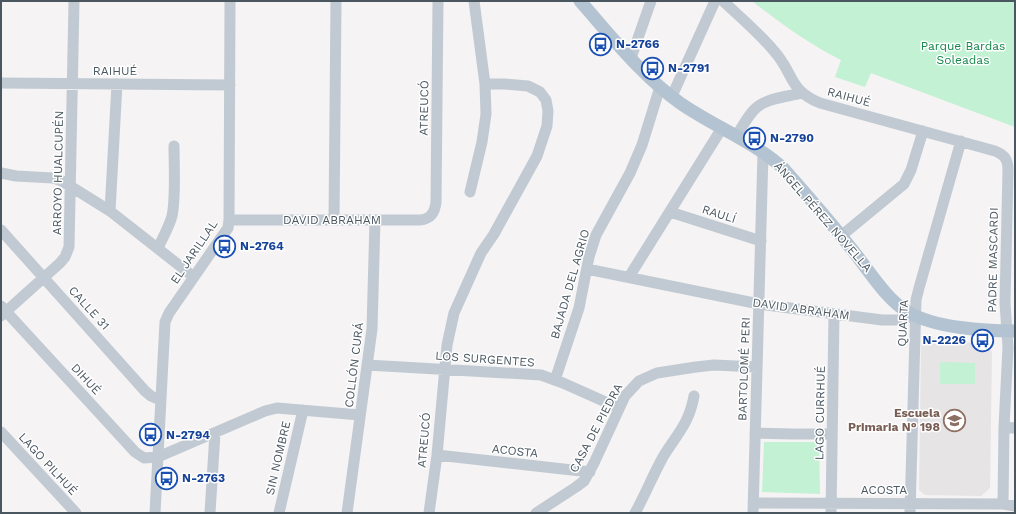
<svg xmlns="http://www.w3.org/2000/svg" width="1016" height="514" viewBox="0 0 1016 514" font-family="'Work Sans',sans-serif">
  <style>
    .education { fill: #e6e4e5 }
    .green { fill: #c2f1d4 }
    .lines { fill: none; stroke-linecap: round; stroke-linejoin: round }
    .minor { stroke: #c1cad2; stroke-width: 11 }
    .major { stroke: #b3c3d1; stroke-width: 13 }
    .labels { text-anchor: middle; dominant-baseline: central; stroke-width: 3; stroke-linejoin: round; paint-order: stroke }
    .transit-label { font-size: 12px; font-weight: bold; fill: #164399; stroke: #fff; text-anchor: start }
    .park-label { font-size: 12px; fill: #16874c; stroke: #fff }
    .street-label { font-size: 12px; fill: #4a5761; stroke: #fff }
    .education-label { font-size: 12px; font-weight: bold; fill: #785e54; stroke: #fff; text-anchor: end }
  </style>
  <rect width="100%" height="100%" fill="#f5f3f3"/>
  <path class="education" d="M928,337L987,345L992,352L990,488L981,496L925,495L919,490L921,345Z"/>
  <path class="green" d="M752,1H1015V127L871,73L865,87L835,77L841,60C809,44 780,23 752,1Z
    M940,362L975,363V384H940Z
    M764,442H819L820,494L762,492Z"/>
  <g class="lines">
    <path class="minor" d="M723,1C740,17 759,33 774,51C794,73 788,90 820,103L995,151C1005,155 1008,160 1008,170L1005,303L1008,347L1004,427L1003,504
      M631,58L651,1
      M1,83L230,85
      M672,96L715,1
      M736,136C742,128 747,117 754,110C765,98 786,97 802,93
      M1,173L16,176L53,178L62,181L110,211L194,277
      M470,192L482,142L486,114L485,84L474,1
      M110,211L117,84
      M670,212L761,241
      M229,220H420C431,219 435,212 436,202L438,1
      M334,220L336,1
      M1,230L145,391L151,396L160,400
      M841,236L904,184L911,170L923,131
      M158,248C163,237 169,227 172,216C176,197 174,166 174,146
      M587,269L759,304L882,320H897L915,316
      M629,277L722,128
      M1,306L135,452L144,458L158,457L265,411L277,408L360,415
      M1,316L60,263L65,257L69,247L74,1
      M367,365L541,375L563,383L619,408
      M555,380L579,308L589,257L596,235L630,173L642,145L660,87
      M1004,427L1015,428
      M1,432L76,513
      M755,433L793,434H832
      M437,455L590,472
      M753,503L1003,504L1015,506
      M155,513L165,322L169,313L223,235L228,228L229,220L230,1
      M210,513L215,433
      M279,513L303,410
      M347,513L372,329L375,220
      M429,513L437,455L447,345L454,313L481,253L494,234L537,156L547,126L548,111L546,100L540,92L528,86L505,84H485
      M536,513L576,487L584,481L594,463L625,396L639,381L657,373L696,367L714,365L757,367
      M635,513C645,495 653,475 663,457C677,434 689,424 694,396
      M753,513L763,153
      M831,513L834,314
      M910,513L916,300L919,288L961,141"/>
    <path class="major" d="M580,1C611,36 641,75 680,103C713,126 753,141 783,168C806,194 829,220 850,247C866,266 886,300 908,312C935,328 985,331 1015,331"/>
  </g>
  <defs>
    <symbol id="bus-ring" viewBox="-11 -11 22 22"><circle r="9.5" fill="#fff" stroke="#1a4fb4" stroke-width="1.5"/><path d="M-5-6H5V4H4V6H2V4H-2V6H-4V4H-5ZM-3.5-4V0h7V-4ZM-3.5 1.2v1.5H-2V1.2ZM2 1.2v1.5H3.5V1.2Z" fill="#1a4fb4"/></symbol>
    <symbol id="school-ring" viewBox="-11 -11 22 22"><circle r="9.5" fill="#fff" stroke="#8d6e63" stroke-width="1.5"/><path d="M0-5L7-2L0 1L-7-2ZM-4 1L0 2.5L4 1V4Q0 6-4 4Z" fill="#8d6e63"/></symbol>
  </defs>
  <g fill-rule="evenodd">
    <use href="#bus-ring" x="588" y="32" width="25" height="25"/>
    <use href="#bus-ring" x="640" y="56" width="25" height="25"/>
    <use href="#bus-ring" x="742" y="126" width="25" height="25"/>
    <use href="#bus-ring" x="212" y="234" width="25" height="25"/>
    <use href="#bus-ring" x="970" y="328" width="25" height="25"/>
    <use href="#school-ring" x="942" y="408" width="25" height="25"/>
    <use href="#bus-ring" x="138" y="422" width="25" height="25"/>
    <use href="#bus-ring" x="154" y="466" width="25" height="25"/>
  </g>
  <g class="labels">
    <g class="transit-label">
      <text x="616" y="44">N-2766</text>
      <text x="668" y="68">N-2791</text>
      <text x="770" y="138">N-2790</text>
      <text x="240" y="246">N-2764</text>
      <text x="966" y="340" text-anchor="end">N-2226</text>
      <text x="166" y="435">N-2794</text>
      <text x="182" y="478">N-2763</text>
    </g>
    <g class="park-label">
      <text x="963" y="46">Parque Bardas<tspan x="963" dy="14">Soleadas</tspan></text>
    </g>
    <g class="street-label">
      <text x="115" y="71">RAIHUÉ</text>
      <text transform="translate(849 97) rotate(15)">RAIHUÉ</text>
      <text transform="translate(424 108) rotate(-89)">ATREUCÓ</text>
      <text transform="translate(58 173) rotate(-89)">ARROYO HUALCUPÉN</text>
      <text transform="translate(719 214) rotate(18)">RAULÍ</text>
      <text transform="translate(823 217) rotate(49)">ÁNGEL PÉREZ NOVELLA</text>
      <text x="332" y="220">DAVID ABRAHAM</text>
      <text transform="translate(194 252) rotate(-56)">EL JARILLAL</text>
      <text transform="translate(993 260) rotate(-89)">PADRE MASCARDI</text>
      <text transform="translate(570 284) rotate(-74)">BAJADA DEL AGRIO</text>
      <text transform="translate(89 308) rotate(48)">CALLE 31</text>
      <text transform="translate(801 309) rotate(8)">DAVID ABRAHAM</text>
      <text transform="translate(903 323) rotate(-87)">QUARTA</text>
      <text transform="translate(485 359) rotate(4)">LOS SURGENTES</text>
      <text transform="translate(354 365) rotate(-83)">COLLÓN CURÁ</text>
      <text transform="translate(744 369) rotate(-88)">BARTOLOMÉ PERI</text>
      <text transform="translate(86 379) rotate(47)">DIHUÉ</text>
      <text transform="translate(820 413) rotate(-89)">LAGO CURRHUÉ</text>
      <text transform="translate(596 428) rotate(-62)">CASA DE PIEDRA</text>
      <text transform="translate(424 440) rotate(-85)">ATREUCÓ</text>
      <text transform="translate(515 451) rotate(6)">ACOSTA</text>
      <text transform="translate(278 458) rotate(-77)">SIN NOMBRE</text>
      <text transform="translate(48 464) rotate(47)">LAGO PILHUÉ</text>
      <text x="884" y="490">ACOSTA</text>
    </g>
    <g class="education-label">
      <text x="940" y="413">Escuela<tspan x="940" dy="14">Primaria N° 198</tspan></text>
    </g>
  </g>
  <rect width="1016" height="514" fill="none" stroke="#4a5761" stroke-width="4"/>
</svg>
